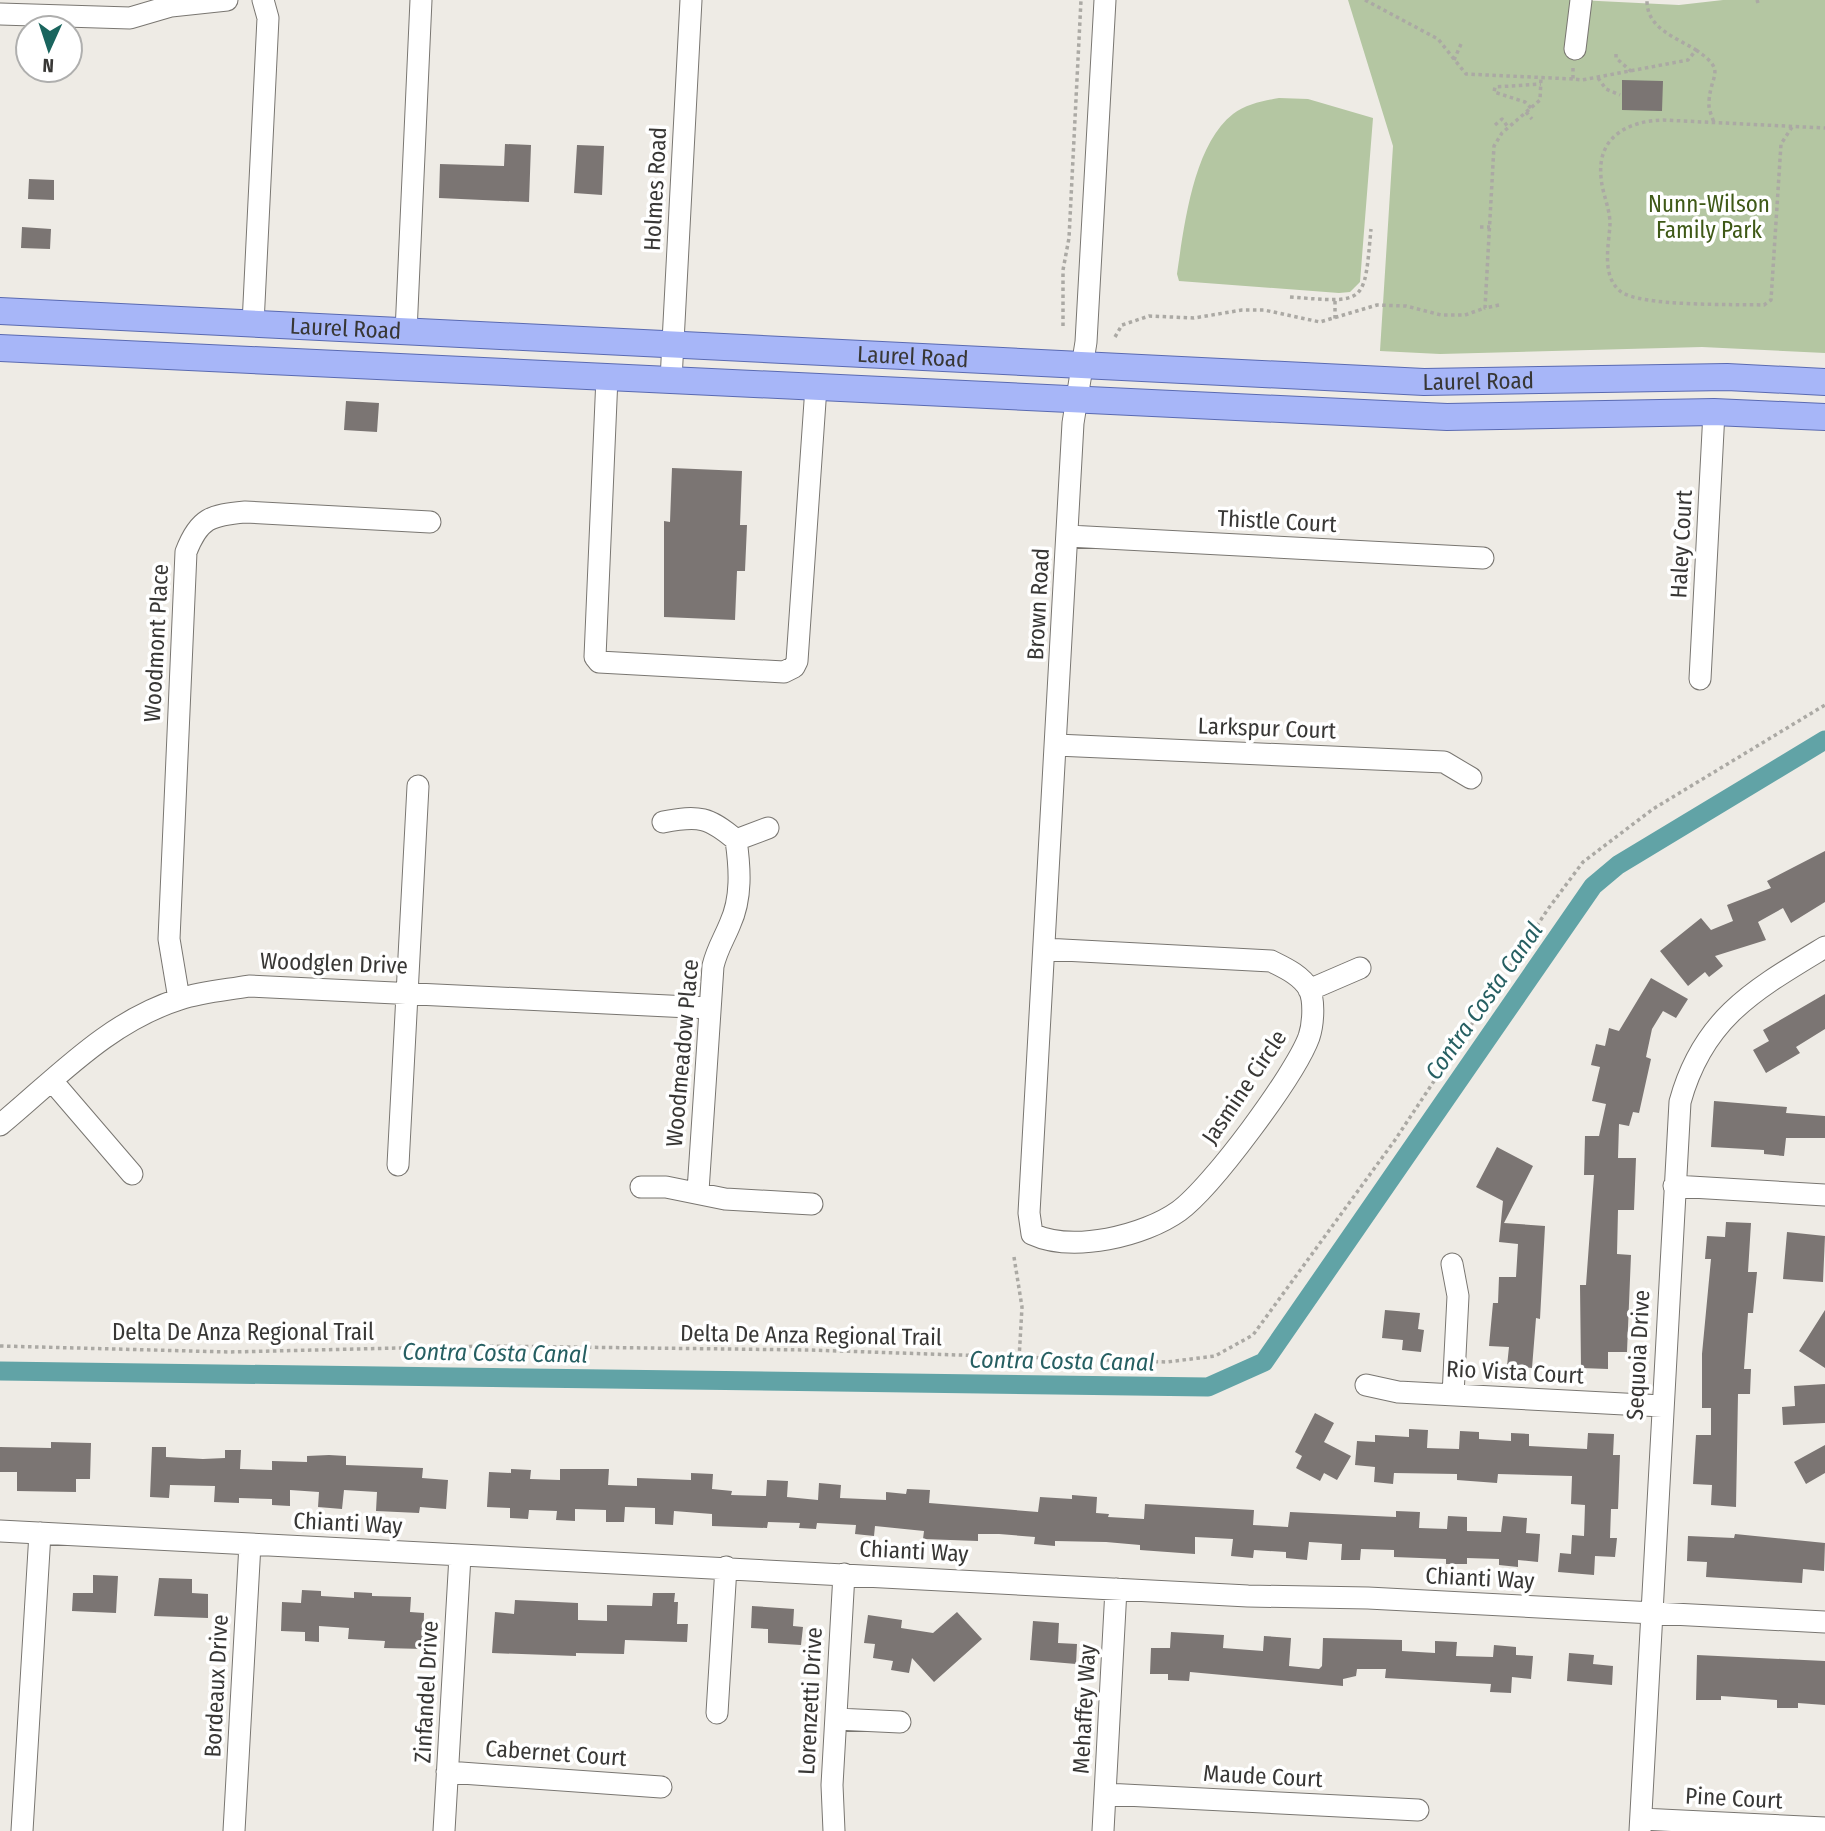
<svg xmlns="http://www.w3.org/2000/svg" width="1825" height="1831" viewBox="0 0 1825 1831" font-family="'Fira Sans Condensed',sans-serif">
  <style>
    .green { fill: #b4c6a2 }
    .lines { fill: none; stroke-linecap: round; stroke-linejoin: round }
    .canal { stroke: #61a3a6; stroke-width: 19 }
    .building { fill: #7b7573 }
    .minor-casing { stroke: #797671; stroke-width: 23 }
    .major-casing { stroke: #5a6ab1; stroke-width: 28 }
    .path { stroke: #aba9a4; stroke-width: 3.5; stroke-dasharray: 3.5 3.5; stroke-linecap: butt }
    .minor { stroke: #fff; stroke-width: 21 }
    .major { stroke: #a7b6f8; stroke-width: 26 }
    .labels { text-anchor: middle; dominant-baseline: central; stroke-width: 7; stroke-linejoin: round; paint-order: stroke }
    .street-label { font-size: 23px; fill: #383735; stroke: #fff }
    .park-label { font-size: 23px; fill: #3f5917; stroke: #fff }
    .water-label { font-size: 24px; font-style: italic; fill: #265f62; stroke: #fff }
  </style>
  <rect width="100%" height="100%" fill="#eeebe5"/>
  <path class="green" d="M1348,0H1578L1679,5L1723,0H1825V353L1702,347L1440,354L1380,351L1393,146Z
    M1279,98L1308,99L1373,118L1360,282L1350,292L1339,293L1179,281L1177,274C1184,227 1193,145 1233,114C1246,104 1263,101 1279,98Z"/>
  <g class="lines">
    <path class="canal" d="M0,1371L1208,1387L1264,1362L1593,886L1618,865L1825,740"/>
  </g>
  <path class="building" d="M1622,80L1663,81L1662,111L1622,110Z
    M505,144L531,145L529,202L439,198L440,164L504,166Z
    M577,145L604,146L602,195L574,193Z
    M29,179L54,180V200L28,199Z
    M22,227L51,229L50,249L21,248Z
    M346,401L379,403L377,432L344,430Z
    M672,468L742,471L740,525H747L745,571H737L735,620L664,617V521L670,522Z
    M1825,851V902L1791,923L1783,908L1758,922L1766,940L1715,956L1723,966L1709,977L1705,972L1688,986L1660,951L1701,918L1711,930L1733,921L1727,905L1771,888L1767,881Z
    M1651,978L1688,999L1676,1018L1663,1011L1652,1029L1646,1057L1651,1059L1639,1113L1633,1112L1629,1126L1619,1124L1618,1158H1636L1634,1210H1618L1617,1254L1631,1255L1627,1352H1608V1369L1581,1368L1580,1285H1586L1594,1175H1584L1585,1136H1599L1606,1104L1592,1101L1600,1067L1591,1065L1596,1044L1605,1046L1609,1028L1619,1031Z
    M1825,994V1029L1796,1047L1800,1053L1766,1073L1753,1050L1769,1041L1763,1030Z
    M1714,1101L1787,1107L1786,1113L1825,1116V1138H1786L1784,1156L1764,1154V1150L1711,1147Z
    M1497,1147L1533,1166L1504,1223L1545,1226L1540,1319L1536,1318L1532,1368L1507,1366L1509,1347L1489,1346L1493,1303H1498L1499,1277H1516L1518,1244L1499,1242L1503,1201L1476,1187Z
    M1726,1222L1751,1223L1748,1272H1757L1753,1313H1748L1744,1369H1751L1750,1394H1738L1736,1507L1711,1505L1712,1485L1693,1484L1696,1435H1711V1408H1702V1354L1711,1259H1705L1707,1236L1725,1237Z
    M1787,1232L1825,1236L1823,1282L1783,1279Z
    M1385,1310L1420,1313L1418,1329L1424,1330L1421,1352L1402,1350L1403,1340L1382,1338Z
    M1825,1310V1368L1799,1351Z
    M1825,1384V1423L1783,1425L1782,1407L1795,1406L1794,1386Z
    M1315,1413L1334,1423L1324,1442L1351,1456L1337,1480L1324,1473L1320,1481L1296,1468L1302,1456L1295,1452Z
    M1409,1429L1428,1430L1427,1448L1459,1449L1460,1431L1479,1432V1439L1511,1441V1433L1529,1434V1446L1587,1449L1588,1433L1614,1434L1613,1455H1620L1618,1509H1611L1610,1538H1617L1615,1557L1595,1556L1594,1575L1558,1572L1560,1553L1571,1554L1572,1535L1584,1536L1585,1505L1571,1504L1572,1476L1498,1474L1497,1483L1457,1480V1474L1394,1473L1393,1484L1374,1482L1375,1467L1355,1465L1357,1441L1375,1442V1435L1409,1437Z
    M51,1442L91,1443L90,1479H76V1492L17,1491V1472H0V1447L51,1448Z
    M1825,1445V1473L1806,1484L1794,1462Z
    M152,1447H166V1457L203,1459L225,1458V1450H241L240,1469L272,1470V1461L307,1462V1456L329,1455L346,1456V1465L423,1468L422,1478L448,1480L446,1509L420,1507L419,1513L376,1511L377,1492L344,1490L342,1509L318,1507L319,1492L290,1490V1506L272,1505V1499L239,1498V1503L214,1502L215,1486L170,1485L169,1498L150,1497Z
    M511,1469L531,1470L530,1479L560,1480V1469H609L608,1485L637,1486V1478L691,1480V1473L713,1474L712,1489L732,1491L731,1495L766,1496L767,1480L788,1481L787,1497L818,1500L819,1483L841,1485L840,1498L886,1500V1492L906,1494L907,1489L930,1490L929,1503L1038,1512L1040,1497L1072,1499V1495L1097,1497L1096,1513L1109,1514L1108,1517L1144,1519L1145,1504L1254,1510L1253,1525L1288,1527L1290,1512L1396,1517V1511L1420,1512L1419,1528L1447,1529L1448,1516L1467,1517V1531L1501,1532L1503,1516L1527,1518L1526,1533L1540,1534L1538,1562L1518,1560V1567L1499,1565V1559L1467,1558V1564H1446V1559L1394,1557V1550L1361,1549L1360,1560H1341L1342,1544L1309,1542L1307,1560L1286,1558V1552L1254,1550L1253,1558L1231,1556L1233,1539L1195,1537V1554L1140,1550V1545L1106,1542L1055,1541V1546L1034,1544L1035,1537L999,1534H978V1541L923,1539L924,1531L875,1526L874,1536L855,1534L856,1525L817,1523L816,1529L799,1528L800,1523L768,1522L767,1528L712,1526V1514L674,1511L673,1525L655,1524V1508L625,1507L624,1522H606V1510L575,1509V1521L556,1520L557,1511L529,1510L528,1519L510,1518V1508L487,1507L489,1472L511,1473Z
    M1735,1534L1825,1543L1824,1571L1803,1569L1802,1583L1706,1577L1707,1562L1687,1561L1688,1536L1734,1538Z
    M93,1575L118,1576L116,1613L72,1611L73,1593H93Z
    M159,1578L192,1579V1593L208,1594V1618L154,1616Z
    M302,1590L321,1591V1596L354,1598V1592L372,1593V1596L411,1597L410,1612L424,1613L423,1649L384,1648L385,1641L348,1639L349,1628L319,1626V1642L305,1641V1632L281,1631L282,1602L301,1603Z
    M653,1593H675L674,1602H678L677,1624H688L687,1642L625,1640L624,1654L576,1653V1656L492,1653L495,1612L514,1614L515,1600L578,1603V1620L607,1621V1605L652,1606Z
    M752,1606L794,1609L793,1626L803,1627L801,1645L768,1643V1629L751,1628Z
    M957,1612L982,1639L934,1682L912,1658L909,1673L891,1670L893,1661L873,1658L875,1644L864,1643L868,1615L902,1620L901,1628L933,1633Z
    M1033,1621L1059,1623L1058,1643L1077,1644L1076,1664L1030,1660Z
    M1171,1632L1224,1635L1223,1648L1263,1651L1264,1636L1291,1638L1289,1666L1319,1669L1322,1666L1323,1638L1402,1640V1651L1435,1653V1641L1457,1642L1456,1656L1493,1657L1494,1645L1516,1647V1655L1533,1656L1531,1679L1512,1677L1511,1693L1490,1692L1491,1684L1385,1678L1386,1669H1357L1356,1676L1343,1679V1686L1190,1672L1189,1681L1168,1680V1674H1150L1151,1648H1170Z
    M1569,1653L1594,1655L1593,1664L1613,1666L1612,1685L1567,1681Z
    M1697,1655L1825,1661V1705L1798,1703V1708H1777V1700L1721,1696V1700H1696Z"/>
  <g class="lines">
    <defs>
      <path id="minor" d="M0,14L130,18L171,6L227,0
        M1575,49L1581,0
        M253,324L268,18L263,0
        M406,332L421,0
        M607,377L595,657L599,662L784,672L794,667L797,661L816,387
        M671,380L691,0
        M1068,536L1483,558
        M1700,679L1714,412
        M1056,745L1444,762L1471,778
        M663,822C699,815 709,817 736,840C740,868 742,898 730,924C724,939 717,949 713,966L698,1191
        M736,840L768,828
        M1044,949L1271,961C1285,968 1301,975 1309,989C1315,1001 1313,1025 1309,1037C1295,1075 1212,1187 1179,1211C1144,1236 1073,1253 1032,1234L1029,1213L1073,423L1086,342L1105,0
        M1309,990L1360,968
        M179,999L169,939L186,552C199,518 211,515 245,512L430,522
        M53,1082L132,1174
        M0,1125C56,1079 107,1022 180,999C201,992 226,990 249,986L710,1008
        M398,1165L418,786
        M1674,1186L1825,1195
        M641,1187H666L725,1199L812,1204
        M1452,1264L1458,1296L1453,1395
        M1366,1385L1398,1392L1662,1406
        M0,1531L1248,1596L1368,1598L1825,1622
        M717,1713L726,1567
        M836,1719L900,1722
        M447,1772L661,1787
        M1105,1794L1418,1810
        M1641,1819L1825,1828
        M22,1831L40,1533
        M234,1831L250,1544
        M444,1831L460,1556
        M834,1831L832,1785L844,1574
        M1103,1831L1116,1589
        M1640,1831L1680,1102C1703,1018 1754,990 1825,947"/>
      <g id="major">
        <path id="s1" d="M0,311L1424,382L1727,377L1825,382"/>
        <path d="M0,348L1447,417L1714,412L1825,417"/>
      </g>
    </defs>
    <use href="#minor" class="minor-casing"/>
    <use href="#major" class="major-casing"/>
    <path class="path" d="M1365,0L1438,39L1466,74L1573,79
      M1757,0L1758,3
      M1696,50C1727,71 1711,73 1709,101C1708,109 1712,116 1714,123
      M1616,54V58L1632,72
      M1454,60L1461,44
      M1573,68V79L1582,80L1688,60L1696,50C1675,37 1647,28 1647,1
      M1598,78L1606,89L1620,95
      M1531,108L1525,102L1494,92L1495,87L1541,84
      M1526,112L1532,119
      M1495,125L1502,119L1508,127
      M1792,127L1781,144L1771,300L1764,305C1735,304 1639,307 1620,291C1601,275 1609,245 1610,224C1610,208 1602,193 1601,177C1597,136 1629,121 1663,120L1825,128
      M1480,227H1490
      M1290,297C1367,303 1364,305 1371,229
      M1335,301V319
      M1499,305L1485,308L1494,146L1502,133L1540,100L1541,78
      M1063,326V270L1069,238L1081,0
      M1115,337L1122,325L1149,316L1194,318L1242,310H1264L1320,322L1377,305L1406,306L1441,315H1465L1485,308
      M1014,1257L1022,1307L1019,1359
      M0,1346L229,1352L485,1346L810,1350L1167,1362L1215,1356L1253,1335L1395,1140L1548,909L1583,862L1653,809L1825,705"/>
    <use href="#minor" class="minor"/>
    <use href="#major" class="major"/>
  </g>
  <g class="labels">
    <g class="street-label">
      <text transform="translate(655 189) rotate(-87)">Holmes Road</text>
      <text stroke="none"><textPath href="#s1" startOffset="346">Laurel Road</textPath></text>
      <text stroke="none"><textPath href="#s1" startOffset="914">Laurel Road</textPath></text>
      <text stroke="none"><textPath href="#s1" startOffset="1480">Laurel Road</textPath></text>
      <text transform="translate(1277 521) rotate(3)">Thistle Court</text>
      <text transform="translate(1681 544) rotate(-87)">Haley Court</text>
      <text transform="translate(1038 604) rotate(-87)">Brown Road</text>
      <text transform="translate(156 643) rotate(-87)">Woodmont Place</text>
      <text transform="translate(1267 728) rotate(2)">Larkspur Court</text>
      <text transform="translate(334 963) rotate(2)">Woodglen Drive</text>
      <text transform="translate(682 1053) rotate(-85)">Woodmeadow Place</text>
      <text transform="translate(1244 1087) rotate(-56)">Jasmine Circle</text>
      <text x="243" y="1332">Delta De Anza Regional Trail</text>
      <text transform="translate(811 1335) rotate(1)">Delta De Anza Regional Trail</text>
      <text transform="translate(1638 1355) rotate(-87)">Sequoia Drive</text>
      <text transform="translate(1515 1372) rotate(3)">Rio Vista Court</text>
      <text transform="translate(348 1523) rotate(3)">Chianti Way</text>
      <text transform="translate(914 1551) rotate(3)">Chianti Way</text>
      <text transform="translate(1480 1578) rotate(3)">Chianti Way</text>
      <text transform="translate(216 1686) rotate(-87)">Bordeaux Drive</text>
      <text transform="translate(426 1692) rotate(-87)">Zinfandel Drive</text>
      <text transform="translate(810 1701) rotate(-87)">Lorenzetti Drive</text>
      <text transform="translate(1084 1709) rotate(-87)">Mehaffey Way</text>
      <text transform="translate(556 1753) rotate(4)">Cabernet Court</text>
      <text transform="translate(1263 1776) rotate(3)">Maude Court</text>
      <text transform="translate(1734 1798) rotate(3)">Pine Court</text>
    </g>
    <g class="park-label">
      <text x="1709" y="204">Nunn-Wilson<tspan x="1709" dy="26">Family Park</tspan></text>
    </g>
    <g class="water-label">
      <text transform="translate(1484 1001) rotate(-55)">Contra Costa Canal</text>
      <text transform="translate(495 1353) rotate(1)">Contra Costa Canal</text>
      <text transform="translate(1062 1361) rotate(1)">Contra Costa Canal</text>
    </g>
  </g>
  <g transform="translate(49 49) rotate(183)"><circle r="33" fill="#ffffff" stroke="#afafae" stroke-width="2"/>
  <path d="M0-5L12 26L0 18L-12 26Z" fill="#1a655e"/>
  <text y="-10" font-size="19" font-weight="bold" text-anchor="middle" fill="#383735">N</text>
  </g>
</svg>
